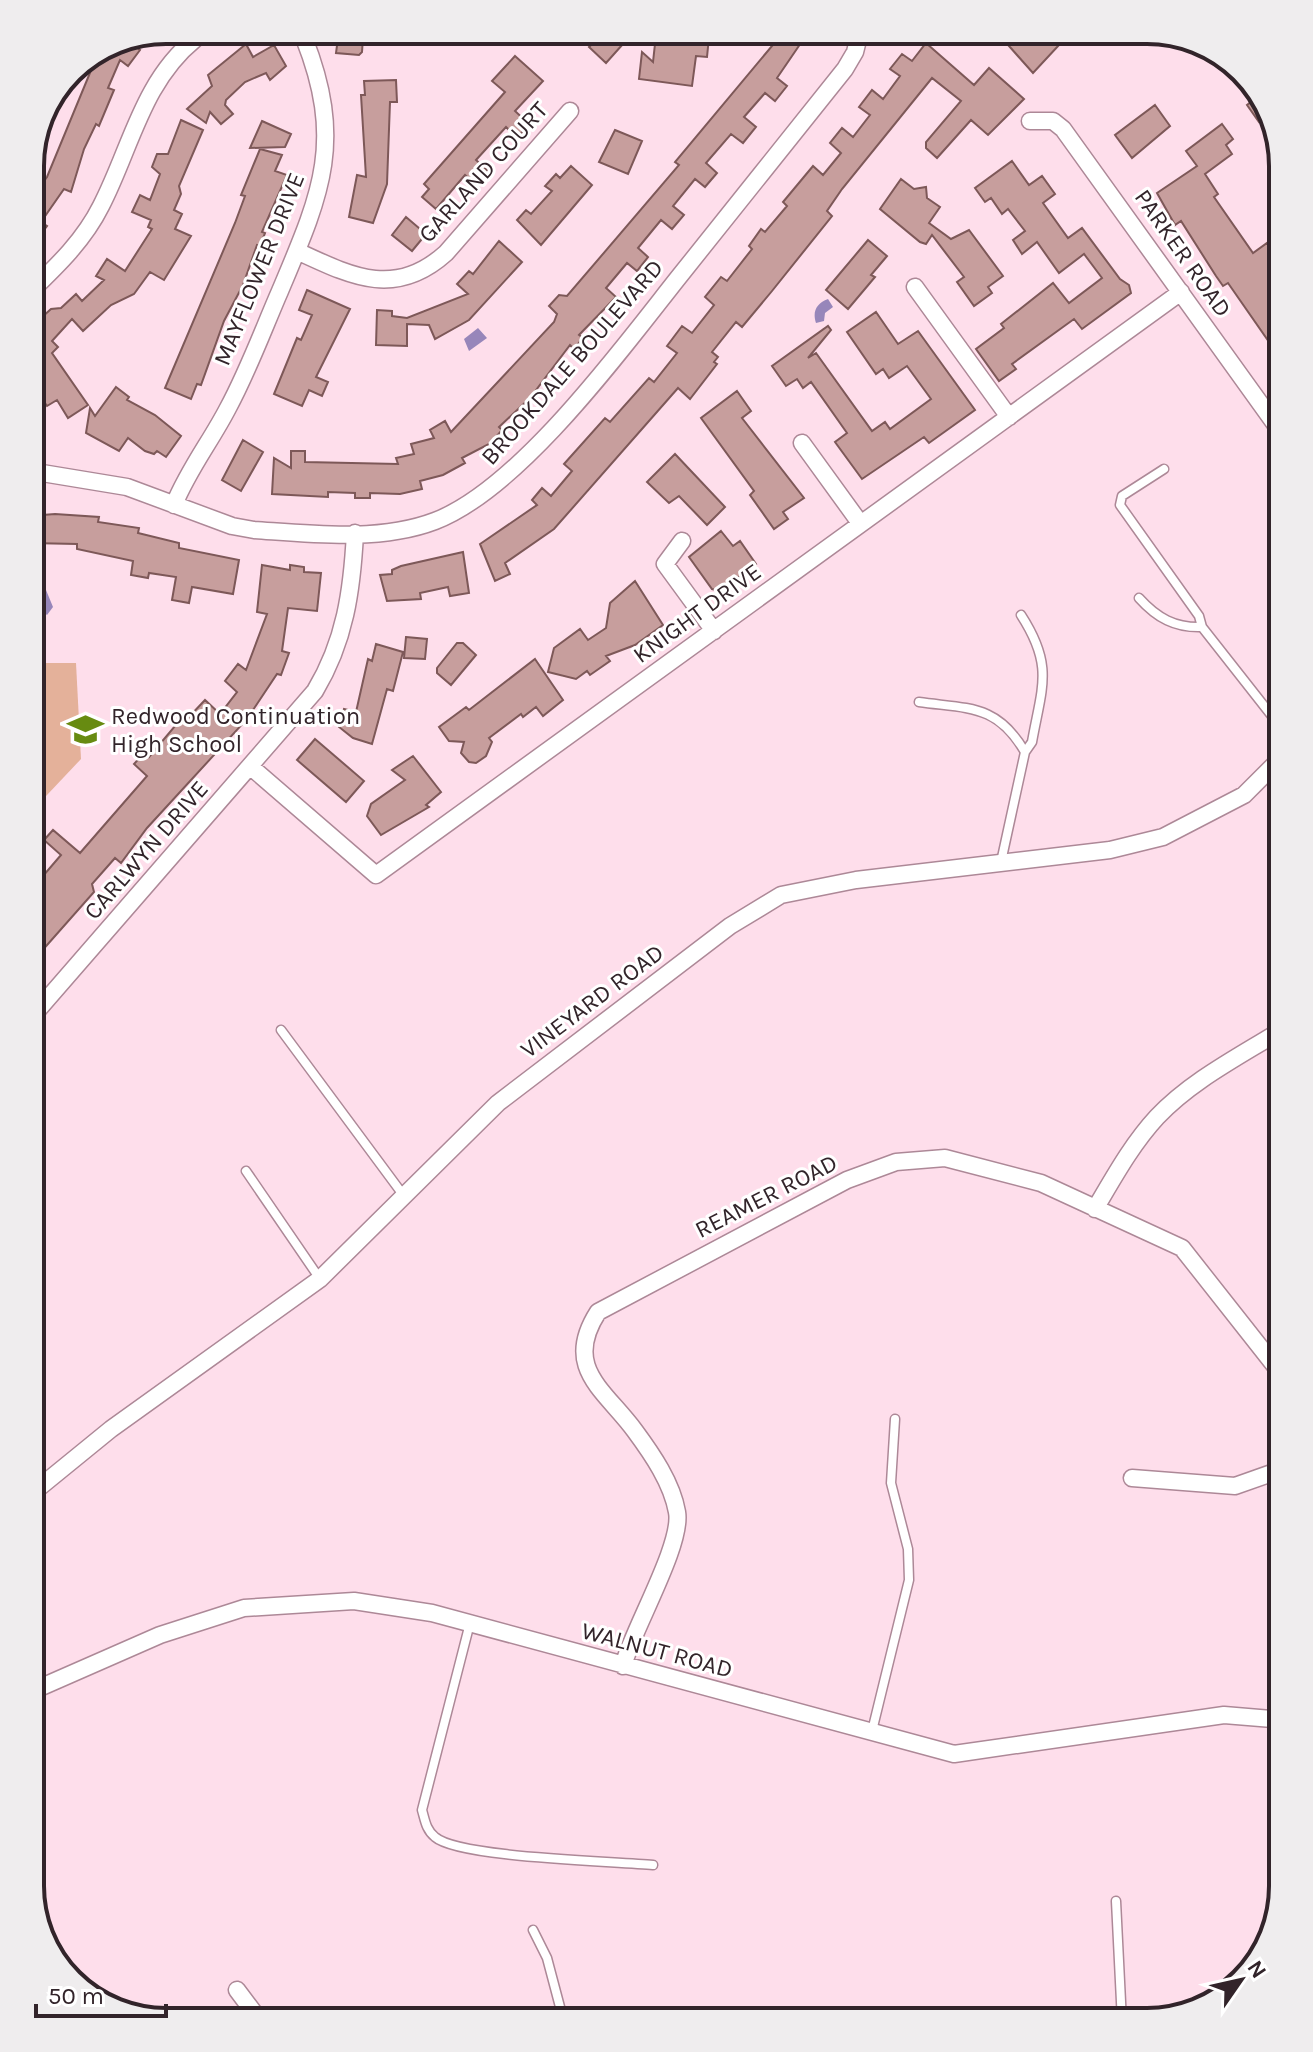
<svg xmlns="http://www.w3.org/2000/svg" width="1313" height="2052" viewBox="0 0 1313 2052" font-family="Karla,sans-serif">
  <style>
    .green { fill: #e4b19a }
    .water { fill: #9786ba }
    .building { fill: #c79e9d; stroke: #7d5858; stroke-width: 2 }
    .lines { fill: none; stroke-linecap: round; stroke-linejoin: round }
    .service-casing { stroke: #ad8897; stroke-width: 11 }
    .minor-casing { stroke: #ad8897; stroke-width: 19 }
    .service { stroke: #fff; stroke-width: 8 }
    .minor { stroke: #fff; stroke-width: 16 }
    .labels { text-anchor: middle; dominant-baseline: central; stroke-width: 6; stroke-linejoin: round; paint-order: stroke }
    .street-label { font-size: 24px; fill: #32242a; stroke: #fff }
    .poi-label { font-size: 24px; fill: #32242a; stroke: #fff; text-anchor: start }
    .rim { fill: none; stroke: #32242a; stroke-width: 4 }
  </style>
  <rect width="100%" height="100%" fill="#fedeeb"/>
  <path class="green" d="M30,663H76L81,759L30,813Z"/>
  <path class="water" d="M828,299L833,307L825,313L824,321L816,323C812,311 817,303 828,299Z
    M478,328L487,338L469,351L464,339Z
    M46,590L53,607L47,615L40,609L39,596Z"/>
  <path class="building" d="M1072,31L1033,73L1009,46L1024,32Z
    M782,34H807L777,78L787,86L775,101L765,93L744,117L756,127L743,143L731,134L706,163L717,173L705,187L695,179L673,206L684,215L672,229L661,220L638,248L648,257L637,271L627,263L606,288L616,297L579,335L583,338L574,349L570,345L530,398L499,427L502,430L491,443L462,458L465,463L443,475L420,481L422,489L400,494L370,493V498H355V493L328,492V497L272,494L274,458L291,468V451H305V462L398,464L396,458L414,454L411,444L434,438L430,430L445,421L451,432L554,322L557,314L549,306L559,295L567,296L679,165L675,162Z
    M631,35L606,63L589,47L592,44L583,36Z
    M656,35L709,37L707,57L696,56L692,86L639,79L642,52L653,62Z
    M338,38H363L362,52L359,55L336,53Z
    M115,40H127L140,50L128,66L120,60L108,88L114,90L99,126L96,124L84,149L71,192L64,189L41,222L47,226L30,249V200L47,177L99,51Z
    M926,43L974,85L989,68L1024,99L988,135L971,120L937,158L926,148V142L961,101L932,78L842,189L827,211L832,216L772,291L742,327L736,322L712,352L718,357L714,362L717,364L690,399L678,388L554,529L505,563L510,574L495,581L480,544L537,505L532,500L542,488L551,496L572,471L564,464L605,418L610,422L649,378L654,382L677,353L667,346L682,326L692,333L714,305L705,297L721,277L727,281L752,249L749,246L761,229L765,232L787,206L783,202L813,166L823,175L841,153L830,143L842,128L853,137L870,115L859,107L872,90L883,99L900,76L890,69L902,54L912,61Z
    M246,44L253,57L274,45L286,66L270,80L266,73L245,82L226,100L225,105L233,114L221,124L210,112L206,123L187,109L212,86L208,75Z
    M515,56L543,81L515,111L529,124L517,138L506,127L476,160L487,170L475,184L465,175L436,209L422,197L429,189L424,184L505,92L492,81Z
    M396,80L397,102H390L387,184L373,223L349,217L357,175L366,177L361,95H365L364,81Z
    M1260,95L1270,113L1259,122L1247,105Z
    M1155,105L1170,126L1132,158L1115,135Z
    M181,120L203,130L179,186L181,194L174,210L182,214L175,229L191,236L164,280L150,272L134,294L111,305L83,331L72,319L52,341L58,347L52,353L88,405L68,418L57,400L47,406L30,381V328L51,309L61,308L76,294L82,301L104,280L96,276L107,259L125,271L152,229L148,227L151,220L132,212L140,195L150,200L160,174L152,167L157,154H168Z
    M262,121L291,134L285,147L250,148Z
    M1222,124L1233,139L1226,145L1232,154L1205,174L1218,194L1214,197L1253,253L1267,243L1277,257L1283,254V362L1228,283L1223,286L1216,276L1181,221L1175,225L1157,193L1197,166L1186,151Z
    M615,130L642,141L628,174L599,162Z
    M260,149L282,155L275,171L287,175L262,232L265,233L260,246L257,245L243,285L224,321L201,385L197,384L191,399L165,388L235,223L245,196L241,195Z
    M1012,161L1029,185L1042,176L1055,194L1043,203L1068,238L1082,228L1120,279L1129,285L1131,293L1082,329L1074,319L1012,364L1016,369L999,381L976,349L1004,328L1001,324L1053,283L1069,303L1102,278L1084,254L1059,273L1037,242L1022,254L1013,240L1025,231L1008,209L1002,214L991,198L985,202L975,188Z
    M571,166L592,185L541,245L517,220L526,210L531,214L552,191L545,186L556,174L560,178Z
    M901,179L914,189L926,187L927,198L940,207L929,223L951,239L969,230L1003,276L988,287L992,293L974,306L957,282L964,277L932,235L926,244L920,242L880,209Z
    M406,217L426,234L412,251L392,235Z
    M868,240L887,256L871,275L875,277L848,309L826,290Z
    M499,241L522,262L469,320L435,339L429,325L407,324V346L376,345L377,310L392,311V316L407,318L468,294L457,284L469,271L473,274Z
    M307,290L350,309L316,377L328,382L322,396L309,390L302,406L274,394L297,338L301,340L312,315L299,310Z
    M876,312L898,344L918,331L975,410L929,443L924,437L862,479L835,442L847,433L811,382L803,388L797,379L786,386L772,366L828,326L831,330L808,358L816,353L872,431L885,422L890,429L931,399L907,366L889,378L883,369L876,374L847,332Z
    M116,387L129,397L127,400L155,415L181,436L166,457L157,451L154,454L145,451L128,438L119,451L86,433L90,408L95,416Z
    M737,391L751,411L742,418L804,498L783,512L788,519L774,529L750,495L754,491L701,418Z
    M243,440L263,452L241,491L222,480Z
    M675,454L725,507L707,525L679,496L669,503L647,482Z
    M55,514L99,517L98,522L139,528L138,533L179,543V548L239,560L233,594L192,587L189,603L172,600L176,577L149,573L148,578L131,575L133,561L77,549V544L30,543V516Z
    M721,531L733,546L740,541L756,564L720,591L712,589L689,557Z
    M463,552L469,593L450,596L448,587L420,593L421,599L387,601L380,575L392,574V570L401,566Z
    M262,565L290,570V565L304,567V572L321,573L317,611L288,608L282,651L289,653L281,675L277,674L247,719L147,828L121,863L115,858L92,884L94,892L40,953L30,944V882L39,872L43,876L61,855L44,840L53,830L80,853L147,776L134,764L144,753L149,757L185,714L188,718L205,700L220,714L237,692L225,681L238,664L246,670L267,614L257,612Z
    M635,581L663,625L635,645L606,656L610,661L590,675L587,671L576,679L548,672L554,648L580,629L588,640L606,628L610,603Z
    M406,637L427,639L425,659L404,658Z
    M457,643H463L476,655L451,685L437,673V668Z
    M376,644L403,652L393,691L387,689L372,744L353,738L339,727L344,709L356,712L368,659L372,661Z
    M535,659L563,700L543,716L536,707L523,717L521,714L489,738L492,742L486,756L476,763L469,762L461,753L464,742L449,741L439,727L466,707L469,710Z
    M315,739L364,781L346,802L297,760Z
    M413,756L441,792L426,805L429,807L381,835L367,816L371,804L405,780L392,770Z"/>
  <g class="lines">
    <defs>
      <path id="service" d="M1164,469L1122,496L1120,505L1199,616L1202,627L1283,730
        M1139,598C1157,618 1175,628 1202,627
        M1021,615C1054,666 1042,686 1032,742L1025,752
        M919,702C969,709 997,704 1025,752L1001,862
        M281,1030L404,1196
        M246,1171L320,1279
        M470,1623L422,1810C425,1820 426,1830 435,1837C459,1858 614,1861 653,1865
        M872,1731L909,1580L908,1549L891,1483L895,1419
        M1116,1901L1122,2022
        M533,1930L547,1958L564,2022"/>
      <path id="minor" d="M1030,121H1053L1063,129L1283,435
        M297,251C351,276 395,299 446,253L570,111
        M915,287L1009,417
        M30,292C58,265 84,240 101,206C131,148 142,82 195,39
        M802,443L860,523
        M30,471L127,487L232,526L254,530C312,534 380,542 435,521C519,489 621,350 678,278C734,208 789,139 845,69L855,52L859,36
        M174,505C188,470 211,441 228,408C248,371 263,330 280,291C321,194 345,142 304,38
        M682,541L665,564L714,631
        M251,767L376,875L1181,292
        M30,1019L315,691C345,641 352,591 355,533
        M1095,1209C1114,1177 1132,1144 1157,1117C1192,1080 1240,1056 1283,1029
        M1132,1478L1235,1486L1283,1469
        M30,1495L111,1429L320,1279L498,1103L730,926L781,895L856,880L1110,850L1163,837L1244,795L1283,756
        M623,1666C633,1629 683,1544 677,1512C672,1483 652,1454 635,1431C605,1390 562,1368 598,1312L847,1180L896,1162L945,1158L1041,1183L1182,1248L1283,1376
        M30,1692L160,1635L244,1608L354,1601L432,1613L954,1754L1224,1715L1283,1720
        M237,1990L261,2022"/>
    </defs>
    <use href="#service" class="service-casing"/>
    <use href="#minor" class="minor-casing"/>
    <use href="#service" class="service"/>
    <use href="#minor" class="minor"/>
  </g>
  <defs>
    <symbol id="school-bare" viewBox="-9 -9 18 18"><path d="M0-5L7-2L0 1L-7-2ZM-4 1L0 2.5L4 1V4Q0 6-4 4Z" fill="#678b11" stroke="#fff" stroke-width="2.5" paint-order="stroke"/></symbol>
  </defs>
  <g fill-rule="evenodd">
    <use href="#school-bare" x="60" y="704" width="51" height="51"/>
  </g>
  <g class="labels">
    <g class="street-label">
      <text transform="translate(483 172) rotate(-48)">GARLAND COURT</text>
      <text transform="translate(1183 253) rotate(55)">PARKER ROAD</text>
      <text transform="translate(259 269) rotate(-68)">MAYFLOWER DRIVE</text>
      <text transform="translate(572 362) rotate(-49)">BROOKDALE BOULEVARD</text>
      <text transform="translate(697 613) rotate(-36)">KNIGHT DRIVE</text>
      <text transform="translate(146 850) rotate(-49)">CARLWYN DRIVE</text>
      <text transform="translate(592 1001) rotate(-37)">VINEYARD ROAD</text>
      <text transform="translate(766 1196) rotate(-27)">REAMER ROAD</text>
      <text transform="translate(657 1650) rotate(15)">WALNUT ROAD</text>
    </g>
    <g class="poi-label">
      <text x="111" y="716">Redwood Continuation<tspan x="111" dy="28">High School</tspan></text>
    </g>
  </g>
  <path d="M0 0H1313V2052H0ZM166 44H1147A122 122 0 0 1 1269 166V1886A122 122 0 0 1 1147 2008H166A122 122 0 0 1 44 1886V166A122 122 0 0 1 166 44Z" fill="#efedee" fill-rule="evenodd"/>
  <path class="rim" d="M166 44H1147A122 122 0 0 1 1269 166V1886A122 122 0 0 1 1147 2008H166A122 122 0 0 1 44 1886V166A122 122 0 0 1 166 44Z"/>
  <g transform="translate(1241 1980) rotate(56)" stroke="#ffffff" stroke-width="6" paint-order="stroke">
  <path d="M0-6L14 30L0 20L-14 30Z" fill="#32242a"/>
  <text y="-12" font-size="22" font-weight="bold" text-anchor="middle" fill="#32242a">N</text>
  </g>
  <path d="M36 2004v12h130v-12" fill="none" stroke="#32242a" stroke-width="4"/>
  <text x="48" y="2004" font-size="24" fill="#32242a" stroke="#ffffff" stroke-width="6" paint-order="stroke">50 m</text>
</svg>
